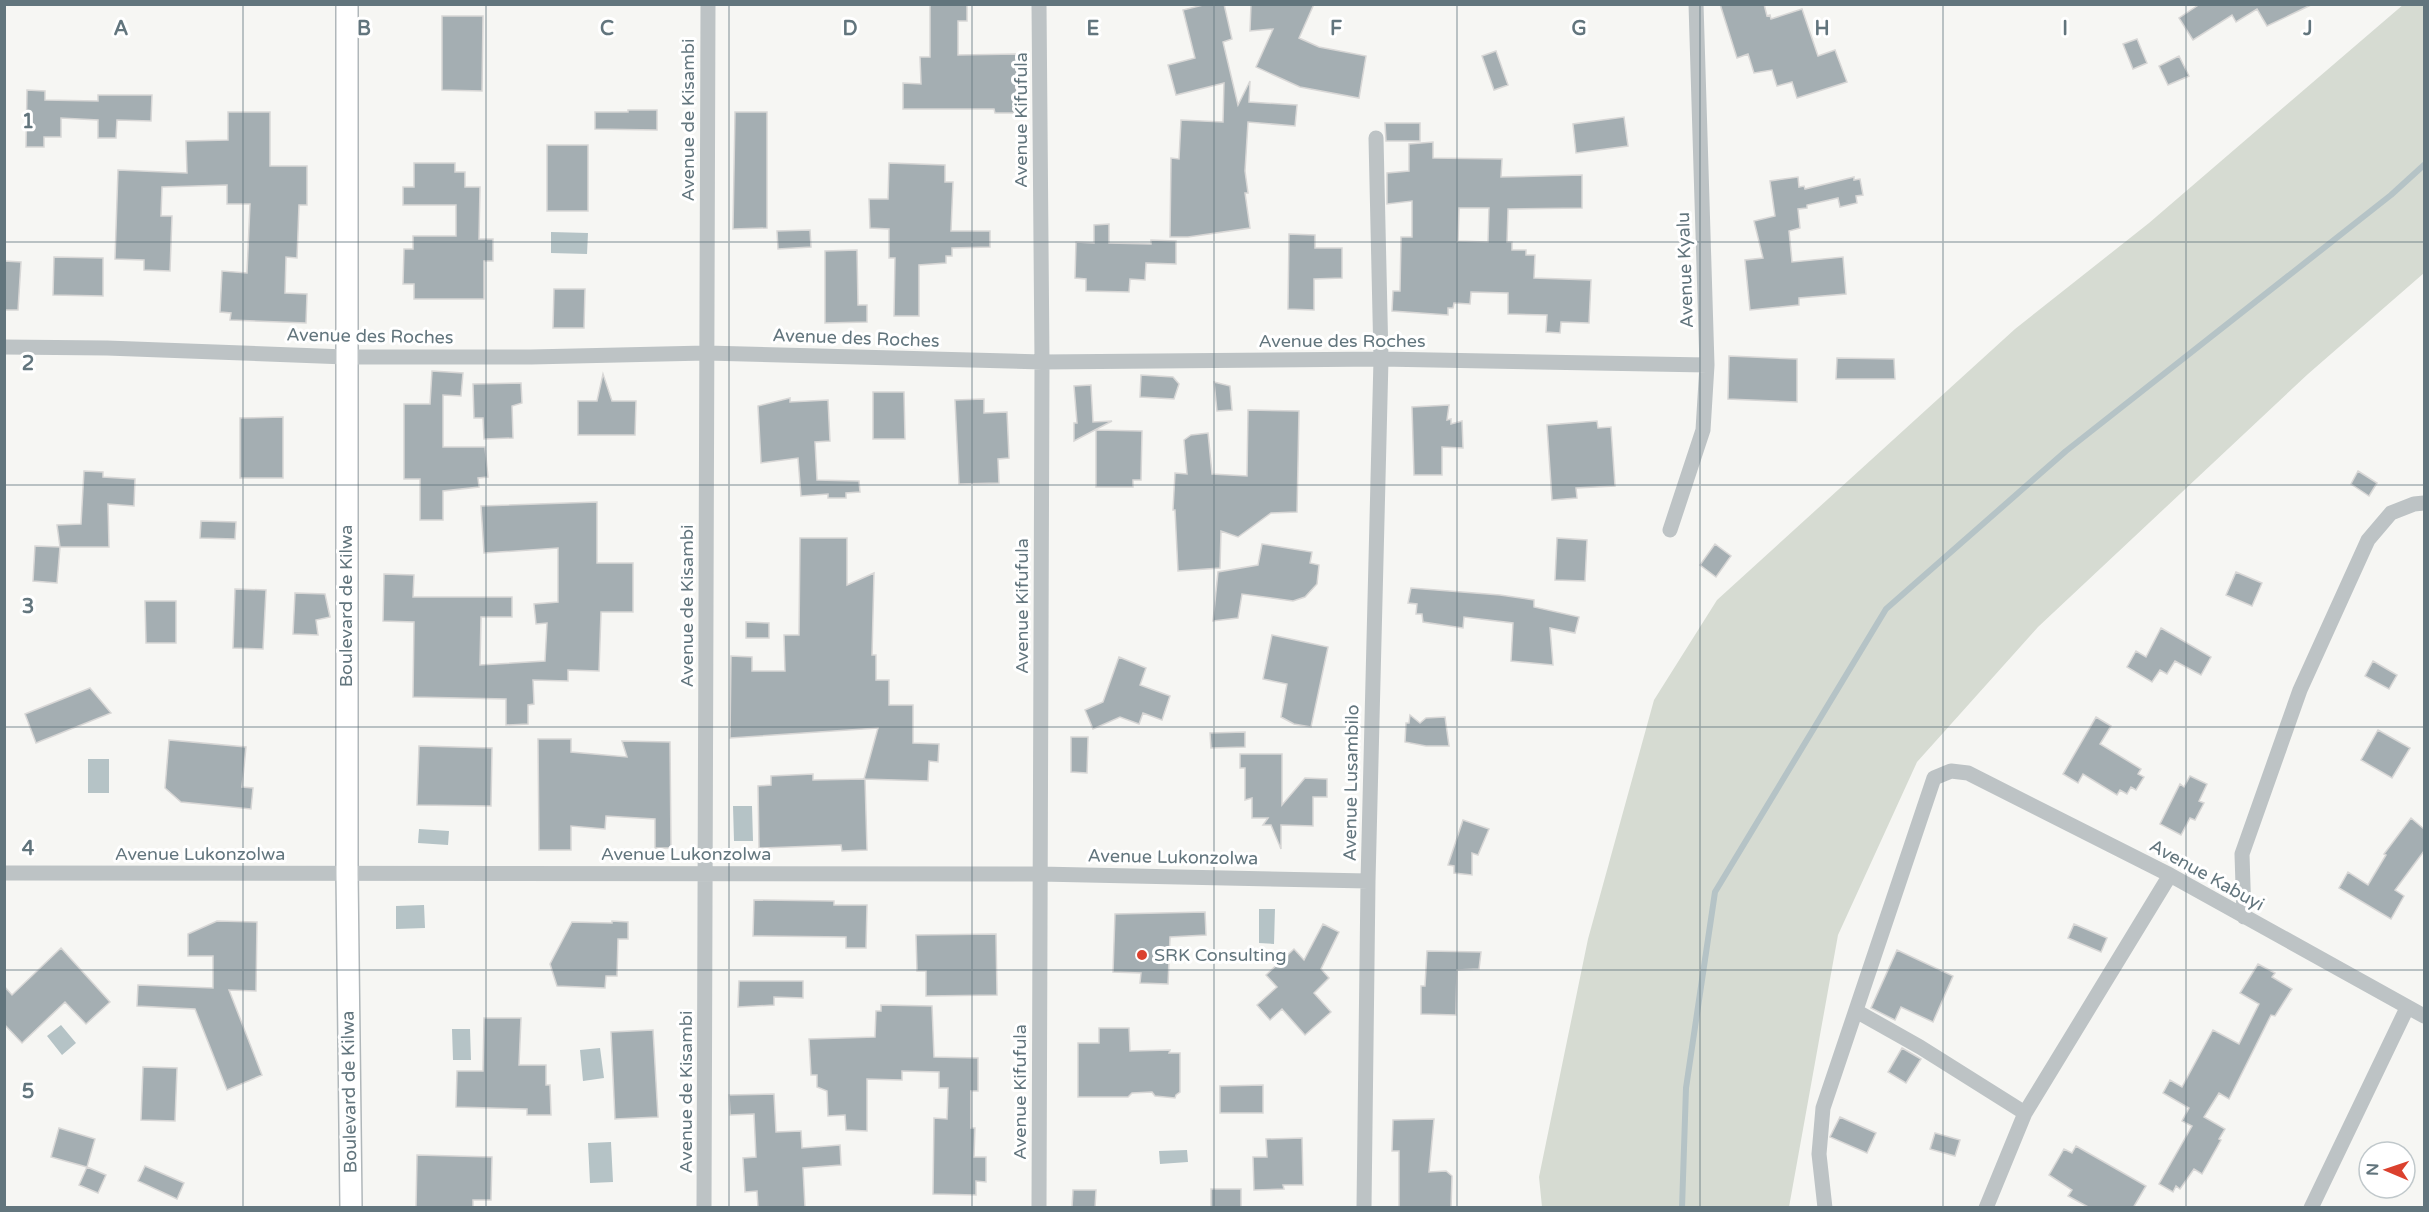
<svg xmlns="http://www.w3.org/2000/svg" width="2429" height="1212" viewBox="0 0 2429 1212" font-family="'Varela Round',sans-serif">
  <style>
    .green { fill: #d6dbd2 }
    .water { fill: #b5c3c6 }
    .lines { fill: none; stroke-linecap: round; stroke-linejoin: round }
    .stream { stroke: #b5c3c6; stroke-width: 6 }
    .building { fill: #a4aeb2; stroke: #d8d7d6; stroke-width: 1.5; fill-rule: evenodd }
    .secondary-casing { stroke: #b0b7ba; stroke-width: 24 }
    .street { stroke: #bdc3c5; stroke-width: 15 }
    .secondary { stroke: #fff; stroke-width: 21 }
    .grid { fill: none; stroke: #62757d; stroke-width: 1.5; stroke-opacity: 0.55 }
    .poi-dot { fill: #db412e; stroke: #fff; stroke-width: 2 }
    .labels { text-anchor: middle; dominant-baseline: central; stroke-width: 6; stroke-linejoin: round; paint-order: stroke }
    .street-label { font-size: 18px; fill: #62757d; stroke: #fff }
    .poi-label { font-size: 18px; fill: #62757d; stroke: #fff; text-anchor: start }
    .grid-label { font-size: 20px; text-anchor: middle; font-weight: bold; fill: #62757d; stroke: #fff; stroke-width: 6; stroke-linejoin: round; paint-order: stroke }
  </style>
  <rect width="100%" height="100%" fill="#f6f6f3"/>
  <path class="green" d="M2404,4L2424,5V273L2308,374L2038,627L1917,762L1838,935L1789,1207H1542L1539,1177L1588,939L1654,700L1717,600L2015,329L2149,223Z"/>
  <path class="water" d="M551,232L588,233L587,254L551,253Z
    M88,759H109V793H88Z
    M733,806H752L753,841H734Z
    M419,829L449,831L448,845L418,843Z
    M424,905L425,928L396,929V906Z
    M1259,909H1275L1274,944L1259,943Z
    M61,1025L76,1043L62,1055L47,1036Z
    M452,1029H470L471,1060H453Z
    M600,1048L604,1078L583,1081L580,1050Z
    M611,1142L613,1182L590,1183L588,1143Z
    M1187,1150L1188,1162L1160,1164L1159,1151Z"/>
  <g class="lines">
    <path class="stream" d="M1682,1208L1686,1088L1715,892L1886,609L2066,451L2391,195L2424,165"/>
  </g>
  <path class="building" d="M930,4H967V21H958V55L1017,54V113H995L994,109H903V83L921,84L920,57H930Z
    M1207,4H1224L1232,39L1223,42L1238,105L1250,81L1249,102L1297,105L1295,126L1248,122L1245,171L1248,193H1245L1250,228L1188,237H1170L1171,158L1179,159L1181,120L1223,122L1224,83L1176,95L1168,65L1195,58L1183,10Z
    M1251,4H1314L1299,38L1319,47L1366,56L1359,98L1300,87L1256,67L1273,29L1250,31Z
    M1720,4H1764L1767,16L1770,15L1771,19L1802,9L1818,56L1835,50L1847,82L1797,98L1792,82L1777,86L1772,70L1754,73L1748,54L1737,58Z
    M2200,4H2313L2267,26L2257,9L2236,22L2232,15L2193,40L2179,18Z
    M442,16H483L482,91L442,90Z
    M2137,39L2147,63L2133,69L2123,44Z
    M1496,51L1508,85L1494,90L1482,56Z
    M2179,56L2189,76L2168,85L2159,66Z
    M27,90L45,91V100L98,101V95H152L151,121L117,120L116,138H98V120L61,118V137H44V147H26Z
    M628,110H657V130L595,129V112H628Z
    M228,112H270V166H307V205H299L297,258L286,257L285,293L307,294L306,323L230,320L231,313L220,312L222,271L247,273L250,204H227V185L162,187L161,216H172L170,271L144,270V260L115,259L118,170L187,173L186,141L228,140Z
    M735,112H767V228L733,229Z
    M1624,117L1628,146L1576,153L1573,124Z
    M1385,123H1420V141H1386Z
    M1433,142V158L1502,159L1501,177L1582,175V208L1508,209L1507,242H1512V250H1526V255H1535L1534,278L1591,280L1589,323L1561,322L1560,333L1546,332L1547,315L1508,314V293L1471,292L1470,304L1454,303L1453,308H1448V315L1392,311L1393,291H1400L1401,237H1412V201L1387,204V173L1409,171V144ZM1459,208H1489L1488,242L1458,241Z
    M547,145H588V211H547Z
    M414,163H455V172H465V187H480L479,239H493V261H484V299H414V284H403L404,249H413V236H456V205H403V187H414Z
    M889,163L945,165V182H953L951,231H990V247L952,248V256H946V263L919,265V316H894L895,258H889V229L870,228L869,199H888Z
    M1798,177L1799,187L1804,186L1805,189L1854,177V180L1860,179L1863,195L1856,196L1857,203L1840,207L1838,198L1807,205V208L1798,209L1800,228L1789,231L1792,262L1843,257L1846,294L1799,298V305L1750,310L1745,260L1763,258L1754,221L1775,216L1770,181Z
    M1109,224V243L1151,244V240L1176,241V264L1146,263L1145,280L1130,279L1129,292L1086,291V279L1075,278L1076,242L1094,243V225Z
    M810,230L811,247L778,249L777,231Z
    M1289,234L1315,235V248H1342V278L1314,279V310L1288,309Z
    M857,250L858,305H867V322L825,323V251Z
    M54,257L103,258V296L53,295Z
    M4,261L21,262L18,310H4Z
    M554,289H585L584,328H553Z
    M1729,356L1797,359V402L1728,399Z
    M1837,358L1894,359L1895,379H1836Z
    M432,371L463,373L461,396L443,395V447H485L488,477L478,478L479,487L443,491V520H420V479H404V404H430Z
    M603,374L612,401H636L635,435H578V401H597Z
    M1141,375L1173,377L1179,384L1174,399L1140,397Z
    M1214,382L1230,386L1232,410L1217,411Z
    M521,383L522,403L512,406L513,438L484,439L483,418H474L473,384Z
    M1091,385L1093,422L1112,421L1074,441V423H1077L1074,386Z
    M873,392H904L905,439H873Z
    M790,398V402L828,400L830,441L815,442L817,480L859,481L860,492L846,493V498H828V494L801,496L798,458L761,463L758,406Z
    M984,399V413L1007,412L1009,458L998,459L999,483L959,484L955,400Z
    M1449,405L1447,420L1451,419V424L1462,421L1463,448L1442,447V475H1414L1412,407Z
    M1248,410L1299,411L1297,512L1271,513L1238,537L1221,531L1220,568L1178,571L1175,510H1173L1175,473L1187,474L1184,440L1191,435L1208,433L1212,474L1247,476Z
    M283,417V478H240V418Z
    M1597,421L1598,428L1611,427L1615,486L1576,488L1577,498L1552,500L1547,425Z
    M1096,430L1142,431L1141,480H1133V487H1096Z
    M84,471L103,472V477L135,479L134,506L108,504L109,547H60L57,525L81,524Z
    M2358,471L2377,483L2369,496L2351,484Z
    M597,502V563H633V612H601L599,671L568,670V681L533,680L534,704L528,705V724L506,725V699L413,697L414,622L383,621L384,574L414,575L413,597H512V617H481L480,665L545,661L547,623L536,624L534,604L558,602V548L484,553L481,506Z
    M201,521L236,522L235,539L200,538Z
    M800,538H847V585L874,573L872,655H876V680H889V705H913V743L939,744L938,762L929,761L928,781L864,779L878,728L730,738L731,656L752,657V671H785L784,635H799Z
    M1557,538L1587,540L1585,581L1555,580Z
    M1262,544L1312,552L1310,563L1319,565L1317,584L1305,597L1293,601L1242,594L1238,618L1213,621L1218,572L1258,565Z
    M1715,544L1731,556L1716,577L1700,565Z
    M35,546L60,547L57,583L33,581Z
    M2236,572L2262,583L2252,606L2226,595Z
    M1411,588L1500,595L1534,600V607L1579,617L1575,633L1550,628L1553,665L1511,661L1513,623L1464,617L1463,628L1423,622L1422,614H1416L1417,604L1408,603Z
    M235,589L266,590L263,649L233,648Z
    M295,593L325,594L330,617L316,620L318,635L293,634Z
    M145,601H176V643H146Z
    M746,622L769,623V638H746Z
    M2161,628L2211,657L2201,675L2175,661L2167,674L2160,670L2152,682L2127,667L2136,651L2146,657Z
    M1272,635L1328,647L1311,727L1294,724L1281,717L1287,684L1263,679Z
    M1119,657L1146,668L1140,685L1170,696L1162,720L1143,713L1139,724L1120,717L1093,729L1085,710L1103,702Z
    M2373,661L2397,675L2389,689L2365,676Z
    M90,688L111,713L36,743L25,714Z
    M1410,715L1420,723L1426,718L1445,717L1449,746H1426L1405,742L1406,723H1409Z
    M2096,717L2111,726L2100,744L2141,769L2138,774L2144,777L2136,790L2131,787L2127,794L2120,790L2117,795L2083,774L2078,783L2063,774Z
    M2378,730L2410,748L2392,778L2361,760Z
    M1245,732V747L1211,748L1210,733Z
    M1071,737H1088L1087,773L1071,772Z
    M538,739H571V752L627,757L622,741L670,742L671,848H655V819L606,816L605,829L571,826V850H539Z
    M169,740L246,747L242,787L253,788L251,809L181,802L165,788Z
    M419,746L492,748L491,806L417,805Z
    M1240,754H1282V805L1305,778L1327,779V797H1313V826L1281,825V849L1271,825H1263L1268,818H1252V798L1245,800V768H1240Z
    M813,774V780L865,779L867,850L842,851L841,845L759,848L758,786L771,785V776Z
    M2190,776L2207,784L2199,801L2204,803L2195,820L2190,818L2181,835L2160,824L2180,784L2184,787Z
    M2411,818L2424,829V851L2395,890L2404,896L2391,919L2339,888L2348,872L2368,885L2386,855L2384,854Z
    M1463,820L1489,829L1478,855L1472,853V875L1454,873V866L1448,865Z
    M754,900L834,901V905H867L866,948H846V937L753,936Z
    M1205,912L1206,935L1170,937L1168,984L1140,983L1141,973L1113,972L1115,914Z
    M217,921L257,922L256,991L229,990L262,1075L227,1090L195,1009L137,1006L138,985L213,988V956H188V934Z
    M612,921L628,922V939H618L617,976H606L605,988L557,986L550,964L572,922L612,923Z
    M1323,924L1339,932L1321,969L1329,978L1314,993L1331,1012L1305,1035L1282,1009L1270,1020L1257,1005L1277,987L1266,975L1294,949L1304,960Z
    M2074,924L2107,938L2101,952L2068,938Z
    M996,934L997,995L926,996V971H917L916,935Z
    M61,948L110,1002L86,1024L65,1002L22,1043L4,1024V986L12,995Z
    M1897,950L1953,976L1933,1022L1901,1007L1895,1020L1871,1008Z
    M1427,951L1481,952L1479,969L1457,970L1456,1015L1421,1014V986H1425Z
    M2258,964L2275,973L2272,977L2292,989L2275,1016L2271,1015L2229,1099L2219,1093L2204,1117L2225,1129L2219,1139L2221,1140L2202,1174L2194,1169L2180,1189L2176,1186L2173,1192L2159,1184L2192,1126L2182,1121L2189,1108L2163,1093L2170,1080L2182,1087L2213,1030L2239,1044L2259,1004L2240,993Z
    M739,981H803V998L774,997V1005L738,1007Z
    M881,1005L932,1006L934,1057L978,1058V1091H971V1128H975L974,1157H986V1182L976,1181V1195L933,1194L934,1118L947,1119L948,1088H939V1072L902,1071V1080L867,1079V1131L846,1130L845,1115L828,1116L827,1091L817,1087V1075H811L809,1039L875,1037L876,1011H881Z
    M484,1018H521L519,1065H546V1085H550L551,1115H527V1109L456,1107L457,1071H483Z
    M1099,1028H1129L1130,1051L1170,1050L1169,1053H1180V1092L1176,1095L1175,1098L1155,1096L1152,1092L1132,1093L1128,1097H1078V1043H1099Z
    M653,1030L658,1117L615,1119L611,1032Z
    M1902,1048L1921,1059L1906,1083L1888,1072Z
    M143,1067L177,1068L175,1121L141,1120Z
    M1263,1085V1113H1220V1086Z
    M774,1094L776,1132L801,1131L802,1148L840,1145L841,1165L803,1168L805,1208H758L757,1191L745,1192L743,1158L756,1157L754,1114L730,1115L729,1095Z
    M1840,1117L1876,1133L1867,1153L1830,1137Z
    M1434,1119L1429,1172L1446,1171L1452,1176L1451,1208H1399V1151H1392L1393,1120Z
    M59,1128L95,1139L87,1167L51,1157Z
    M1935,1133L1960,1140L1955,1156L1930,1149Z
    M1302,1138L1303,1185H1283L1284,1189L1254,1190L1253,1157H1267L1266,1139Z
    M2076,1146L2146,1186L2133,1208H2090L2068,1196L2072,1190L2049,1175L2064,1149L2072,1153Z
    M417,1155L492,1157L491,1200H473V1208H416Z
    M145,1166L184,1183L177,1199L138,1181Z
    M87,1167L106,1175L98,1193L79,1185Z
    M1211,1189H1241V1208H1211Z
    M1073,1190H1096L1095,1208H1072Z"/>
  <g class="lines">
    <defs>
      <path id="secondary" d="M347,4V874L351,1208"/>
    </defs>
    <use href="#secondary" class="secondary-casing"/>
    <path class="street" d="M4,347L107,348L346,357H531L706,353L1042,362L1381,359L1707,365
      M1670,530L1703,430L1707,365L1696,4
      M4,873L1040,874L1368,881
      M2244,917L2242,854L2300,690L2368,540L2391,513L2414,504L2424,503
      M1856,1011L1920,1047L2025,1113
      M704,1208L708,4
      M1039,1208L1042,362L1039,4
      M1364,1208L1368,881L1381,359L1376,138
      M1825,1208L1819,1154L1823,1108L1934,778L1951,771L1968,773L2170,875L2424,1016
      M1986,1208L2025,1113L2170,875
      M2311,1208L2407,1008"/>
    <use href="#secondary" class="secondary"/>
  </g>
  <path class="grid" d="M243,4V1208M486,4V1208M729,4V1208M972,4V1208M1214,4V1208M1457,4V1208M1700,4V1208M1943,4V1208M2186,4V1208M4,242H2424M4,485H2424M4,727H2424M4,970H2424"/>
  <circle class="poi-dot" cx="1142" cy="955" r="6"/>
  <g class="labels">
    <g class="street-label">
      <text transform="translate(688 120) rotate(-90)">Avenue de Kisambi</text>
      <text transform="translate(1021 120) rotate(-90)">Avenue Kifufula</text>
      <text transform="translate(1685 270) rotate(-92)">Avenue Kyalu</text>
      <text transform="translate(370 336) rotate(1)">Avenue des Roches</text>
      <text transform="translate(856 338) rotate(2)">Avenue des Roches</text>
      <text x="1342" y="341">Avenue des Roches</text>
      <text transform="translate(346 606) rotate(-90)">Boulevard de Kilwa</text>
      <text transform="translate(687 606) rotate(-90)">Avenue de Kisambi</text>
      <text transform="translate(1022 606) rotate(-90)">Avenue Kifufula</text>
      <text transform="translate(1351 783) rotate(-89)">Avenue Lusambilo</text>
      <text x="200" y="854">Avenue Lukonzolwa</text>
      <text x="686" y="854">Avenue Lukonzolwa</text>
      <text transform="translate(1173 857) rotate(1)">Avenue Lukonzolwa</text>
      <text transform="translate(2207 875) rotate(29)">Avenue Kabuyi</text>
      <text transform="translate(349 1092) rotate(-91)">Boulevard de Kilwa</text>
      <text transform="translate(686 1092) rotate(-90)">Avenue de Kisambi</text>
      <text transform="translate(1020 1092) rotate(-90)">Avenue Kifufula</text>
    </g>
    <g class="poi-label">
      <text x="1154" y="955">SRK Consulting</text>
    </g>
  </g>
  <g class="grid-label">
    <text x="121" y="35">A</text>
    <text x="364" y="35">B</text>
    <text x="607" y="35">C</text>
    <text x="850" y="35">D</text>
    <text x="1093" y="35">E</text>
    <text x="1336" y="35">F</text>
    <text x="1579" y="35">G</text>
    <text x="1822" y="35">H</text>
    <text x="2065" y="35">I</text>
    <text x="2308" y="35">J</text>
    <text x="28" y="128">1</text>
    <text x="28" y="370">2</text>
    <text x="28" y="613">3</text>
    <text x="28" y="855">4</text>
    <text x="28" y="1098">5</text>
  </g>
  <rect width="2429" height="1212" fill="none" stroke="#62757d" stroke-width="12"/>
  <g transform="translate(2387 1170) rotate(272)"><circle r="28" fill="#ffffff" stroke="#c0c8cb" stroke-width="1.5"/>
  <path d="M0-4.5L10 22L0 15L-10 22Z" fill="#db412e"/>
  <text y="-9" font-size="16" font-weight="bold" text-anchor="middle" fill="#62757d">N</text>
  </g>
</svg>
